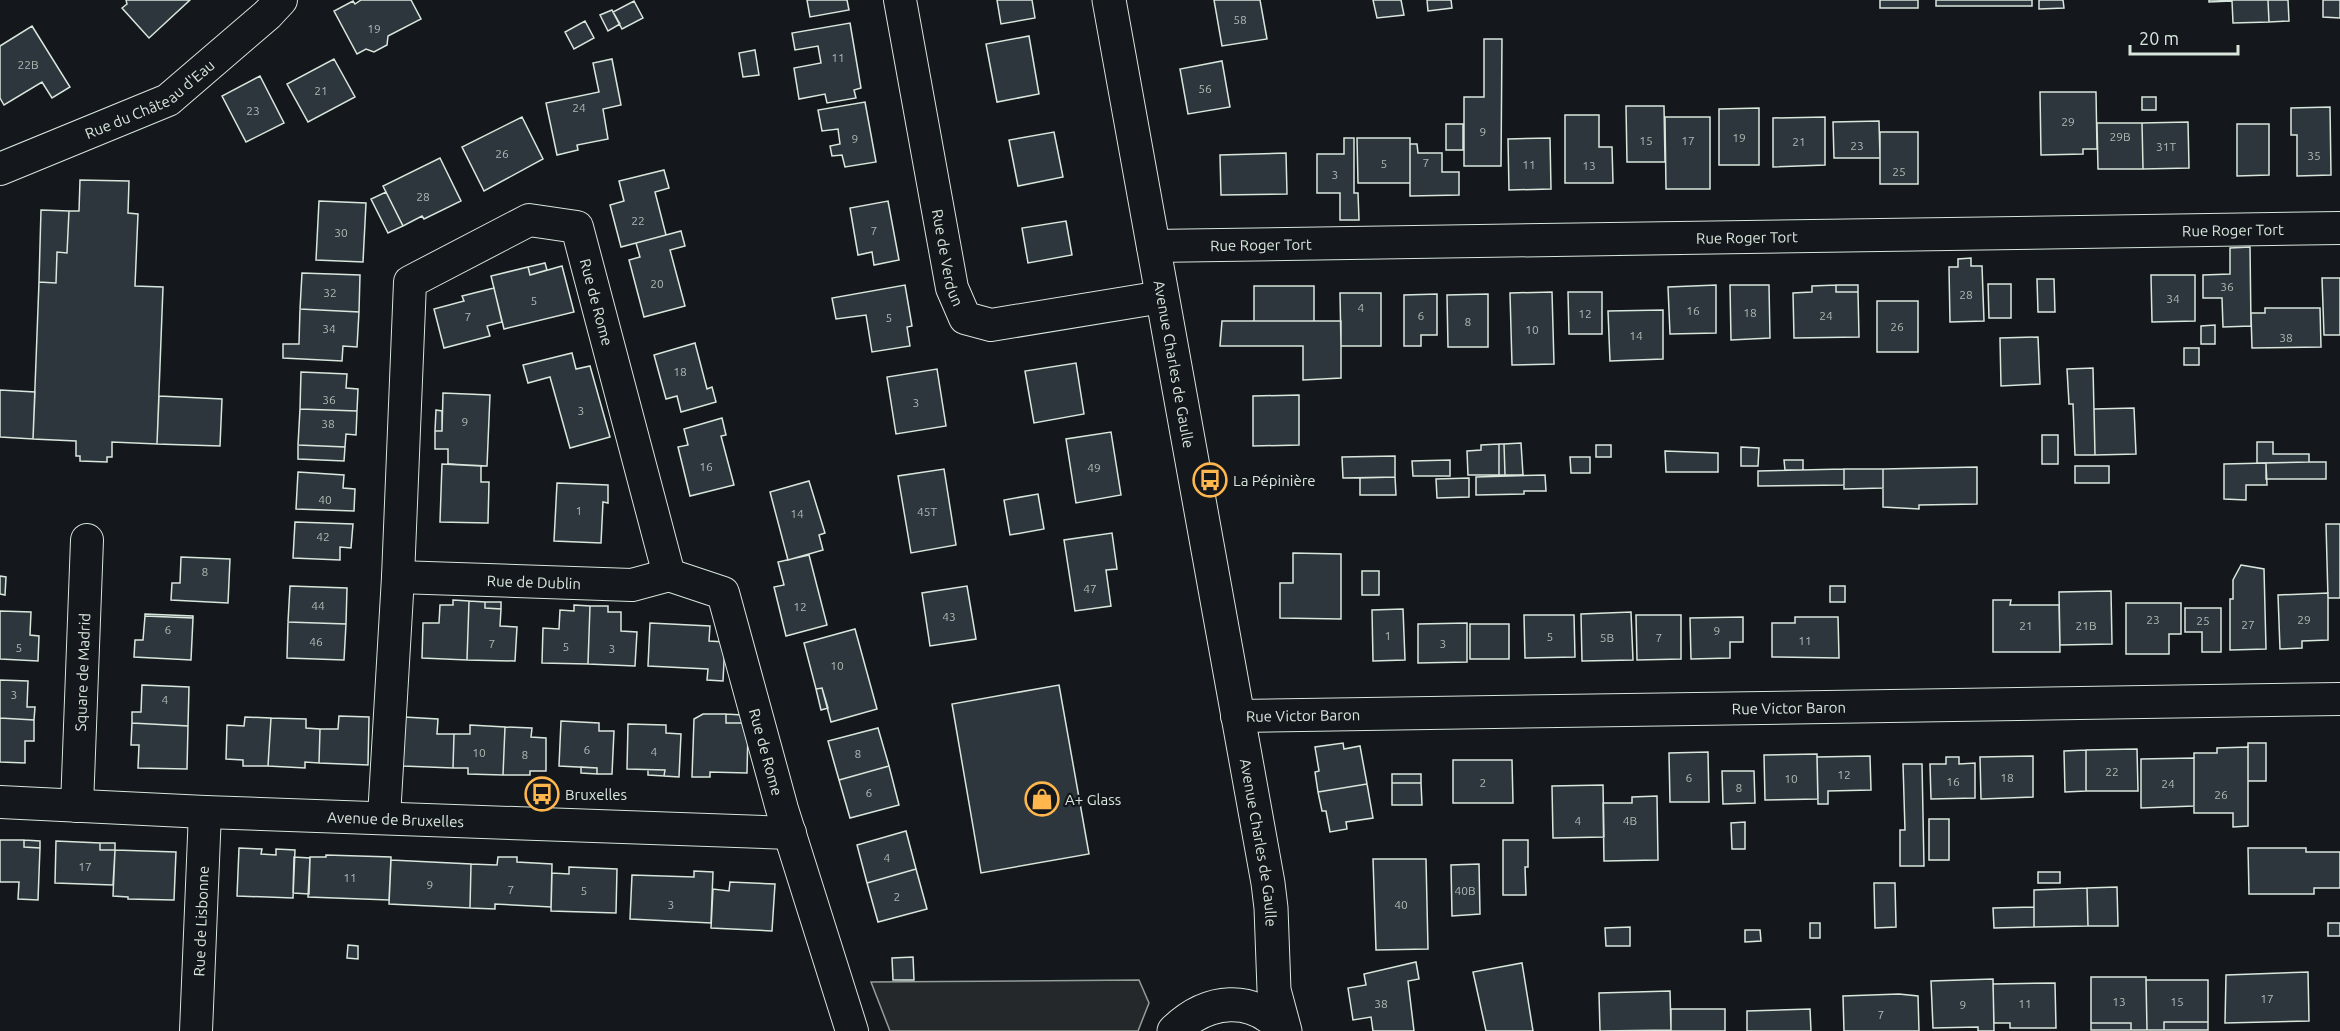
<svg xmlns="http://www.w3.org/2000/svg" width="2340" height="1031" viewBox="0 0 2340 1031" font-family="Ubuntu,sans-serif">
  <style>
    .parking { fill: #24282b; stroke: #939e99; stroke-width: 1.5 }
    .building { fill: #2c363c; stroke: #d8e6dc; stroke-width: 1.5 }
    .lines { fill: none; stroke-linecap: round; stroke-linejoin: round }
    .street-casing { stroke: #d8e6dc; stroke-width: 34 }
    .secondary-casing { stroke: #d8e6dc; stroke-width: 35 }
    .street { stroke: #14181c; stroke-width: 32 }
    .secondary { stroke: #14181c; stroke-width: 33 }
    .labels { text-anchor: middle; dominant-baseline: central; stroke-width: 4.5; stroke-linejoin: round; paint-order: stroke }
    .number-label { font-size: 12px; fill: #adbab4 }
    .street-label { font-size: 15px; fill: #d8e6dc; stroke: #14181c }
    .poi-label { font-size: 15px; fill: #d8e6dc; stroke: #14181c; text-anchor: start }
  </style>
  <rect width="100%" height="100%" fill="#14181c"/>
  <path class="parking" d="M1139,980L1149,1003L1138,1031H890L871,982Z"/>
  <path class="building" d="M126,0H190L149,38L122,8L127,4Z
    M361,0H411L421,19L388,36L387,45L374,52L366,49L357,54L334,11L353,1L355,4Z
    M807,0H847L849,10L810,17Z
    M997,0H1032L1035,18L1001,24Z
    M1214,0H1260L1267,39L1222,46Z
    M1373,0H1401L1404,15L1377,18Z
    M1427,0H1451L1452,8L1428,11Z
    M1880,0H1918V8H1880Z
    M1936,0H2032V6H1936Z
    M2039,0H2063L2064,8L2039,9Z
    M2209,0H2268L2269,22L2233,23L2232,1L2209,2Z
    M2268,0H2288L2289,21L2269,22Z
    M2323,0H2340V18L2323,17Z
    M634,1L643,18L622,29L613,12Z
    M612,10L620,24L608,31L600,15Z
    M585,21L594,38L574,49L565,32Z
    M850,23L861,88L854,90L856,98L827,103L825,94L799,99L794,68L821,63L818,46L795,50L792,33Z
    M32,26L70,87L52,98L42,82L4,105L0,98V46Z
    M1029,36L1039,94L997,102L986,44Z
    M1484,39H1502L1501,166H1464V97H1484Z
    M755,50L759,75L743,77L739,53Z
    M334,59L355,97L308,122L287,84Z
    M612,59L621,105L603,109L608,139L577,145L578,150L557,155L546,103L599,92L593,63Z
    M1222,61L1230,107L1188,114L1180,69Z
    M260,76L284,123L246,142L222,96Z
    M2040,92H2096L2097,149H2083V154L2041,155Z
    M2142,97H2156V110H2142Z
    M865,102L876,162L845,167L842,155L832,156L830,146L840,144L838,129L822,131L818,110Z
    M1626,106H1664L1665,162H1627Z
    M2330,107L2331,175L2297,176V135H2291V108Z
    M1759,108V165H1719V109Z
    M1565,115H1599V147H1612L1613,183H1565Z
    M522,117L543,159L484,191L462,147Z
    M1665,117H1710V189H1666Z
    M1825,117V165L1773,167V118Z
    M1879,121L1880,158H1834L1833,122Z
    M2188,122L2189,168L2143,169L2142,123Z
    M2097,123H2142L2143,169H2098Z
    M1446,124H1463V150H1446Z
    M2237,124H2269V175L2237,176Z
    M1054,132L1063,177L1018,186L1009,140Z
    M1880,132H1918V184H1880Z
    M1344,138H1354V193H1358L1359,220H1340V193H1317V154H1344Z
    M1357,138H1410V183H1358Z
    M1550,138L1551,189L1509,190L1508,139Z
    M1410,144H1417L1418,153H1442V172H1459V195L1410,196Z
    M1286,153L1287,194L1221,195L1220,155Z
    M440,158L461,201L424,219L422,216L403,226L383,186Z
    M664,170L669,188L655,192L666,235L621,247L610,205L624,201L619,181Z
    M80,180L129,181L128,213L138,214L135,286L163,287L157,444L112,442V457H107V462L80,461V456H76V441L33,439L39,282L56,283L57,252L67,253L69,211H79Z
    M386,192L403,226L388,233L371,199Z
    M319,201L366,203L363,262L316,260Z
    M888,201L899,260L874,265L872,252L858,255L850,208Z
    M41,210L69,211L67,253L57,252L56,283L39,282Z
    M1066,221L1072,255L1028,263L1022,228Z
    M681,231L685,246L670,250L685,306L644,317L629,260L640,257L636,243Z
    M2250,247L2251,326L2223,327L2222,298H2203V275L2230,274V248Z
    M1971,258V266H1982L1984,321L1950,322L1949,267H1958V259Z
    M545,263L547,270L530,275L528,267Z
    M562,266L574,312L504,329L491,276L528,267L530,275Z
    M302,273L360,275L359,312L300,309Z
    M2151,275H2195V321L2152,322Z
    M2322,278H2340V335H2324Z
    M2037,279H2054L2055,312H2038Z
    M1988,284H2011V318H1989Z
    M905,285L912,326L907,327L910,346L872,352L866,315L836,319L832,298Z
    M1716,285V333L1670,334L1668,287Z
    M1730,285H1769L1770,338L1731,340Z
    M1836,285H1858V292H1836Z
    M1836,285V292H1858L1859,337L1794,338L1793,293L1812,292V286Z
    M1254,286H1314V321H1254Z
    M494,288L502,322L487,326L490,336L444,348L434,309L464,301L462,296Z
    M1552,292L1554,364L1512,365L1510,293Z
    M1568,292H1602V334H1569Z
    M1340,293H1381V346H1341Z
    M1437,294V335H1421V346H1404V295Z
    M1488,294V347H1448L1447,295Z
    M1877,301H1918V352H1877Z
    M2265,308H2320L2321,347L2252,348L2251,313H2265Z
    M300,309L359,312L357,347L343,346L342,361L283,358V344H299Z
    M1663,310V359L1610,361L1608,311Z
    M1222,321H1341V378L1303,380V346H1220Z
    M2215,325V344H2201V326Z
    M2038,337L2040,384L2001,386L2000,338Z
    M695,343L707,389L712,387L716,402L681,412L677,396L666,399L654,355Z
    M2184,348H2199V365H2184Z
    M572,353L576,369L590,366L610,437L570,448L550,377L528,383L523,365Z
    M1076,363L1084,414L1034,423L1025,371Z
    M2093,368L2095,455H2075L2073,404H2069L2067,369Z
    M937,369L946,426L896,434L887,377Z
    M301,372L347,374L346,388L358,389L357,411L300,409Z
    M0,390L35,392L33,439L0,437Z
    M443,393L490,395L487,466L448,464V449H435V431H442Z
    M1299,395V445L1253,446V396Z
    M159,396L222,399L220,446L157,444Z
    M2134,408L2136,454L2095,455L2094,409Z
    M300,409L357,411L356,435L346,434L345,447L298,445Z
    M436,410L442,411V431H435Z
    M722,418L726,435L721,436L734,485L690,496L678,447L688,445L684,429Z
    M1111,432L1121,495L1076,503L1066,439Z
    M2042,435H2058V464H2042Z
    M2257,442H2273V454H2309V462L2257,463Z
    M1521,443L1523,475H1505L1504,444Z
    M1499,444H1504L1505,475H1499Z
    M1499,444V475H1468L1467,451L1481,450V445Z
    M298,445L345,447L344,461L298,459Z
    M1596,445H1611V457H1596Z
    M1741,447L1759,448L1758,466H1741Z
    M1665,451L1718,453V472H1666Z
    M1395,456V477L1343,478L1342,457Z
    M1570,457H1590V473H1571Z
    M1450,460V476H1413L1412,461Z
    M1784,460H1803V470H1785Z
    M2309,462H2326V479H2266V463Z
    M2266,463L2267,485H2246V500L2224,499V464Z
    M442,464L481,466V482H489L488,523L440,522Z
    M2075,466H2109V483H2075Z
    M1977,467V504L1919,505V509L1883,507V469Z
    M944,469L956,545L911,553L898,476Z
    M1844,469H1883V488L1844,489Z
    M1844,469V485L1758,486V471Z
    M298,472L344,475L343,488L355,489L354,511L296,509Z
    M1545,475L1546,491H1524V494L1476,495V477Z
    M1395,477L1396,495H1360V478Z
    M1469,478V497L1437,498L1436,479Z
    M809,481L825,533L819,535L823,550L788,560L770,492Z
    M557,483L608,485V503L603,502L601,543L554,541Z
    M1038,494L1044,529L1010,535L1004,500Z
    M295,522L353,524L351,548L340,547V560L293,558Z
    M2326,524H2340V598H2328Z
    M1112,533L1117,569L1106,570L1111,606L1075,611L1064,540Z
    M1293,553L1341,554V619L1280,618V583H1293Z
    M809,555L827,625L786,636L774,587L784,585L778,562Z
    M181,557L230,559L228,603L171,600L172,583H180Z
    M2241,565L2264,569L2266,649L2230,650V599H2233V580Z
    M1362,571H1379V595H1362Z
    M0,576L6,577L5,595L0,594Z
    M290,586L347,588L346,624L288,622Z
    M967,586L976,639L930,646L922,593Z
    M1830,586H1845V602H1830Z
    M2111,591L2112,644L2060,645L2059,592Z
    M2328,593V640L2302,641V648L2280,649L2278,595Z
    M453,600L469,601L467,660L422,658L423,623H439L440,605H453Z
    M1993,600H2011L2010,605H2059L2060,652H1993Z
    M469,601L485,602V608L501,609L500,626L517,627L515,661L467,660Z
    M485,602H501V609L485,608Z
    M2126,603H2181V634H2169V654H2126Z
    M574,605L590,606L588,664L542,663L543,628L559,629L560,610L574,611Z
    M590,606H608V612H621V631L637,632L635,666L588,664Z
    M2185,608H2221V652H2202V632H2185Z
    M1403,609L1405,660L1373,661L1372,610Z
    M0,611L31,612L30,635L39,636L38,661L0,659Z
    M1631,612L1633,660L1582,661L1581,614Z
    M145,614L193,616V618L145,616Z
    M1524,615H1574L1575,657L1525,658Z
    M1636,615H1681V659L1637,660Z
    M145,616L193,618L191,660L134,657L135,640H143Z
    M1743,617V642H1730V658L1691,659L1690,618Z
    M1795,617H1838L1839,658L1772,657V623H1795Z
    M288,622L346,624L344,660L287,658Z
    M650,623L710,626L709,641L725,642L723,681L707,680L708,669L648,666Z
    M1467,623V662L1418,663V624Z
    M1470,624H1509V659H1470Z
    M855,629L877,709L831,722L822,688L816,689L804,643Z
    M0,680L28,681L27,707H35L34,720L0,718Z
    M142,685L189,687L188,726L132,723V712H141Z
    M1059,685L1089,854L981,873L952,704Z
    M822,688L828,708L821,710L816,689Z
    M703,714H726V723H746L748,730L747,773L710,772V777H692L694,719Z
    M726,714L742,715L746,723H726Z
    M339,716L369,717L368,765L319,763L320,729H338Z
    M245,717L271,718L268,766H243V760L226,759L227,725L244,726Z
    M404,717L438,719L437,734H454L453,768L403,766Z
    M0,718L34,720V741H25V763L0,762Z
    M271,718L306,719V728L320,729L319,763L305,762V768L268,766Z
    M561,721L599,723V731H614L612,774H597V768L559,766Z
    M132,723L188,726L187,769L138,768L139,745H131Z
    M628,724L666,725V733L681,734L679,777L664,776L665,770L627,769Z
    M470,725L505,727L503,775L468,774V768H453L454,734H470Z
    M505,727L532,728L531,737L546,738V771H530V775H503Z
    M878,728L889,766L839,780L828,741Z
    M1343,743L1344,749L1360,746L1367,784L1318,792L1315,772L1319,771L1315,747Z
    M2248,743H2266V781H2248Z
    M2248,747V826L2233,827V813H2194V753H2217V748Z
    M2137,749L2138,791H2086V750Z
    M2086,750V791L2065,792L2064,751Z
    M1708,752L1709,802H1670L1669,753Z
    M1817,754L1818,799L1765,800L1764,755Z
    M1870,756L1871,790L1828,791V804H1818L1817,757Z
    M2033,756V797L1981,799L1980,757Z
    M1946,757H1959V764L1975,763V798L1931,799L1930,764H1946Z
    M2194,758V806L2141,808V759Z
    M1453,760H1512L1513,803H1453Z
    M1903,764H1922L1924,866H1900V830H1905Z
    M889,766L899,805L850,818L839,780Z
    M581,767L597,768V774L581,773Z
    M648,770H665L664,776L648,775Z
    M1722,771H1754L1755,803L1723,804Z
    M1392,774H1421V783H1392Z
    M1392,783H1421L1422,805H1392Z
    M1367,784L1373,818L1346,822L1347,829L1330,832L1326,811H1322L1318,792Z
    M1603,785L1604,837L1553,838L1552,786Z
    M1657,796L1658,860L1604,861L1603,803H1632V797Z
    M1929,819H1949V860H1929Z
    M1745,822V849H1732L1731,823Z
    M906,831L916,869L867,883L857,845Z
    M0,840H24V847L40,848L38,900L18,899L19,882H0Z
    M24,840L40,841V848L24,847Z
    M1503,840H1528V867H1525L1526,895H1503Z
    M56,841L100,843V850H115L113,885L55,883Z
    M100,843H115V850H100Z
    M239,848L262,849L261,854L276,855V849L295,850L293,898L237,896Z
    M2248,848H2306V852H2340V888H2314V894H2249Z
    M115,850L176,852L174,900L128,899V897L113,896Z
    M326,855L391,857L389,900L308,897L310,857H326Z
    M294,857L310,858L309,894L293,893Z
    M498,857H517V862L552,864L551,907L495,904V909L470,908L471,864L497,865Z
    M1373,859H1426L1428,949L1376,950Z
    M391,860L471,864L470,908L389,904Z
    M1479,864L1480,914L1452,916L1451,865Z
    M569,867L617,869L616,913L551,911L552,873L569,874Z
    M916,869L927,909L878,922L867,883Z
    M694,871L713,872L711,923L630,919L632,875L694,877Z
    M2038,872H2060V883H2038Z
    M730,882L775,884L772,931L711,928L713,889L729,891Z
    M1874,883H1895L1896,927L1875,928Z
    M2117,887L2118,926H2088L2087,888Z
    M2087,888L2088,926L2034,927V890Z
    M2034,907V927L1994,928L1993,908Z
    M1810,923H1820V938H1810Z
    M2328,923H2340V936H2328Z
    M1630,927V946H1606L1605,928Z
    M1745,930H1760L1761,941L1745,942Z
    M348,945L358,946V959L347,958Z
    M913,957L914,980H893L892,958Z
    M1416,962L1419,979L1408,981L1414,1031H1373L1371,1017L1353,1020L1348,988L1366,985L1364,974Z
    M1522,963L1533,1031H1486L1473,972Z
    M2308,972L2309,1021L2225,1023L2226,975Z
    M2091,977H2146L2147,1030H2131V1023H2091Z
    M1993,979L1994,1031H1978V1027L1933,1028L1931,981Z
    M2146,980H2208V1022H2164V1030H2147Z
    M2055,983L2056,1028H2010V1023H1994L1993,984Z
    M1670,991L1671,1030L1600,1031L1599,993Z
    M1899,994L1918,996L1919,1031H1844L1843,996Z
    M1671,1009H1725V1031H1671Z
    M1810,1009L1811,1031H1747V1011Z
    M2164,1022H2208V1030H2164Z
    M2091,1023H2131V1030H2091Z"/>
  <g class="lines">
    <defs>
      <g id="street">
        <path id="s1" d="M900,0L952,288L965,318L991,325L1162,297"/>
        <path id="s2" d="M0,169L168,100L268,14L281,0"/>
        <path id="s3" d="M1153,246L2340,228"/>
        <path id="s4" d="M398,577L632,585L669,575"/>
        <path id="s5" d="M1237,716L2340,699"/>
        <path id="s6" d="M0,802L205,812L790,833"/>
        <path id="s7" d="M77,806L87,540"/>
        <path id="s8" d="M384,817L398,577L410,282L529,220L577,227L669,575L723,593L782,809L852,1031"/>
        <path id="s9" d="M196,1031L205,812"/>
      </g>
      <g id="secondary">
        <path id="s10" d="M1109,0L1268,883L1271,908L1274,990L1285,1031"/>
        <path d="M1174,1031C1207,999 1253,993 1284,1031"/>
      </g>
    </defs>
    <use href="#street" class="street-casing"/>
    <use href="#secondary" class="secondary-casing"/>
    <use href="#street" class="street"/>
    <use href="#secondary" class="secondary"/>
  </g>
  <defs>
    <symbol id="bus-ring" viewBox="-11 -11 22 22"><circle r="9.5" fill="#14181c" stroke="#ffb74d" stroke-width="1.5"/><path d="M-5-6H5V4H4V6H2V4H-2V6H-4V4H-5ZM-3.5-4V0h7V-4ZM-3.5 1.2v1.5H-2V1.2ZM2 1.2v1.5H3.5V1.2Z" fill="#ffb74d"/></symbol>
    <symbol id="shop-ring" viewBox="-11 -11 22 22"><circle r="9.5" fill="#14181c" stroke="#ffb74d" stroke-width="1.5"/><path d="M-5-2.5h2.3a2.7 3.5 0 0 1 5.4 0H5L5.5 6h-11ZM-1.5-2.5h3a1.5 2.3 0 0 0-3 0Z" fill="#ffb74d"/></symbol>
  </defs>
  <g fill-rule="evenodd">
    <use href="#bus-ring" x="1191" y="461" width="38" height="38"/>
    <use href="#bus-ring" x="523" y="775" width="38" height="38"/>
    <use href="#shop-ring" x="1023" y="780" width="38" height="38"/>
  </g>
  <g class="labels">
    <g class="number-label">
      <text x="1240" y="19">58</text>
      <text x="374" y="28">19</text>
      <text x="838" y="57">11</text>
      <text x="28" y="64">22B</text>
      <text x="1205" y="88">56</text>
      <text x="321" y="90">21</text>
      <text x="579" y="107">24</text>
      <text x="253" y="110">23</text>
      <text x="2068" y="121">29</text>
      <text x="1483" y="131">9</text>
      <text x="2120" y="136">29B</text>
      <text x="1739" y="137">19</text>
      <text x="855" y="138">9</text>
      <text x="1646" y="140">15</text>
      <text x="1688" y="140">17</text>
      <text x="1799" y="141">21</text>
      <text x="1857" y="145">23</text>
      <text x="2166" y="146">31T</text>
      <text x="502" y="153">26</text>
      <text x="2314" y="155">35</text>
      <text x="1426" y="162">7</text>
      <text x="1384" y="163">5</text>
      <text x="1529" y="164">11</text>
      <text x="1589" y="165">13</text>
      <text x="1899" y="171">25</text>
      <text x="1335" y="174">3</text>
      <text x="423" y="196">28</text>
      <text x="638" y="220">22</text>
      <text x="874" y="230">7</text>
      <text x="341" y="232">30</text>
      <text x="657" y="283">20</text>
      <text x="2227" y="286">36</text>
      <text x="330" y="292">32</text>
      <text x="1966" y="294">28</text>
      <text x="2173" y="298">34</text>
      <text x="534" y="300">5</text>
      <text x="1361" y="307">4</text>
      <text x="1693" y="310">16</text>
      <text x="1750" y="312">18</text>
      <text x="1585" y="313">12</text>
      <text x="1421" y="315">6</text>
      <text x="1826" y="315">24</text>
      <text x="468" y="316">7</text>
      <text x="889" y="317">5</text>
      <text x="1468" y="321">8</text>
      <text x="1897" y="326">26</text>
      <text x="329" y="328">34</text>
      <text x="1532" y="329">10</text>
      <text x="1636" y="335">14</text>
      <text x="2286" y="337">38</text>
      <text x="680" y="371">18</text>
      <text x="329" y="399">36</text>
      <text x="916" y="402">3</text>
      <text x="581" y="410">3</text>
      <text x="465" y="421">9</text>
      <text x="328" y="423">38</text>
      <text x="706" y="466">16</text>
      <text x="1094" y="467">49</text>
      <text x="325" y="499">40</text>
      <text x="579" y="510">1</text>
      <text x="927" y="511">45T</text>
      <text x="797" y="513">14</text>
      <text x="323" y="536">42</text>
      <text x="205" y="571">8</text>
      <text x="1090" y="588">47</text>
      <text x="318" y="605">44</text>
      <text x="800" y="606">12</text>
      <text x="949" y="616">43</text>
      <text x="2153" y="619">23</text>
      <text x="2304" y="619">29</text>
      <text x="2203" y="620">25</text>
      <text x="2248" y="624">27</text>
      <text x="2026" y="625">21</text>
      <text x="2086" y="625">21B</text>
      <text x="168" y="629">6</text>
      <text x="1717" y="630">9</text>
      <text x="1388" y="635">1</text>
      <text x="1550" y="636">5</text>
      <text x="1607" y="637">5B</text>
      <text x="1659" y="637">7</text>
      <text x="1805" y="640">11</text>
      <text x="316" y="641">46</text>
      <text x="492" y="643">7</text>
      <text x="1443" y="643">3</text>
      <text x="566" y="646">5</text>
      <text x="19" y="647">5</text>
      <text x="612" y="648">3</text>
      <text x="837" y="665">10</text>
      <text x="14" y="694">3</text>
      <text x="165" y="699">4</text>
      <text x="587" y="749">6</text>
      <text x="654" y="751">4</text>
      <text x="479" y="752">10</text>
      <text x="858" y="753">8</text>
      <text x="525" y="754">8</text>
      <text x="2112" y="771">22</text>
      <text x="1844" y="774">12</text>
      <text x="1689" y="777">6</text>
      <text x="2007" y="777">18</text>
      <text x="1791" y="778">10</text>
      <text x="1953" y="781">16</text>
      <text x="1483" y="782">2</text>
      <text x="2168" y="783">24</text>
      <text x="1739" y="787">8</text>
      <text x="869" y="792">6</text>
      <text x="2221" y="794">26</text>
      <text x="1578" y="820">4</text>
      <text x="1630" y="820">4B</text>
      <text x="887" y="857">4</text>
      <text x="85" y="866">17</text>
      <text x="350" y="877">11</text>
      <text x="430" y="884">9</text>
      <text x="511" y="889">7</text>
      <text x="584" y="890">5</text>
      <text x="1465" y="890">40B</text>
      <text x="897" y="896">2</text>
      <text x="671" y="904">3</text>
      <text x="1401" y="904">40</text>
      <text x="2267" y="998">17</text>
      <text x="2119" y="1001">13</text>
      <text x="2177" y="1001">15</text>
      <text x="1381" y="1003">38</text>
      <text x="2025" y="1003">11</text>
      <text x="1963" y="1004">9</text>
      <text x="1881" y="1014">7</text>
    </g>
    <g class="street-label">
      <text stroke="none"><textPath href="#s2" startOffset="166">Rue du Château d'Eau</textPath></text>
      <text stroke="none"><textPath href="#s3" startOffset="1080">Rue Roger Tort</textPath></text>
      <text stroke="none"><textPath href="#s3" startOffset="594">Rue Roger Tort</textPath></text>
      <text stroke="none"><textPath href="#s3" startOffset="108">Rue Roger Tort</textPath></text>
      <text stroke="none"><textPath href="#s1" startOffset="262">Rue de Verdun</textPath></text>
      <text stroke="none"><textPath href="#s8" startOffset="796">Rue de Rome</textPath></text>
      <text stroke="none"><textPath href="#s10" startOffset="370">Avenue Charles de Gaulle</textPath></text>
      <text stroke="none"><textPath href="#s4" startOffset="136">Rue de Dublin</textPath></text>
      <text stroke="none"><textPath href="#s7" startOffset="134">Square de Madrid</textPath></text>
      <text stroke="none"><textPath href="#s5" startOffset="552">Rue Victor Baron</textPath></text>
      <text stroke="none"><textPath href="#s5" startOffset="66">Rue Victor Baron</textPath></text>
      <text stroke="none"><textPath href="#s8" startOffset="1300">Rue de Rome</textPath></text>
      <text stroke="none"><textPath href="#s6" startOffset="396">Avenue de Bruxelles</textPath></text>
      <text stroke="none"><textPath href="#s10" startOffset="856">Avenue Charles de Gaulle</textPath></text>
      <text stroke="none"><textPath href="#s9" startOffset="110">Rue de Lisbonne</textPath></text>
    </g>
    <g class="poi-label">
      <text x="1233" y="480">La Pépinière</text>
      <text x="565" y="794">Bruxelles</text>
      <text x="1065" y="799">A+ Glass</text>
    </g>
  </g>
  <path d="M2130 45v9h108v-9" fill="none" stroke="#d8e6dc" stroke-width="3"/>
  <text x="2139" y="45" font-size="18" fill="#d8e6dc" stroke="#14181c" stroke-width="4.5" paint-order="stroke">20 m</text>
</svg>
